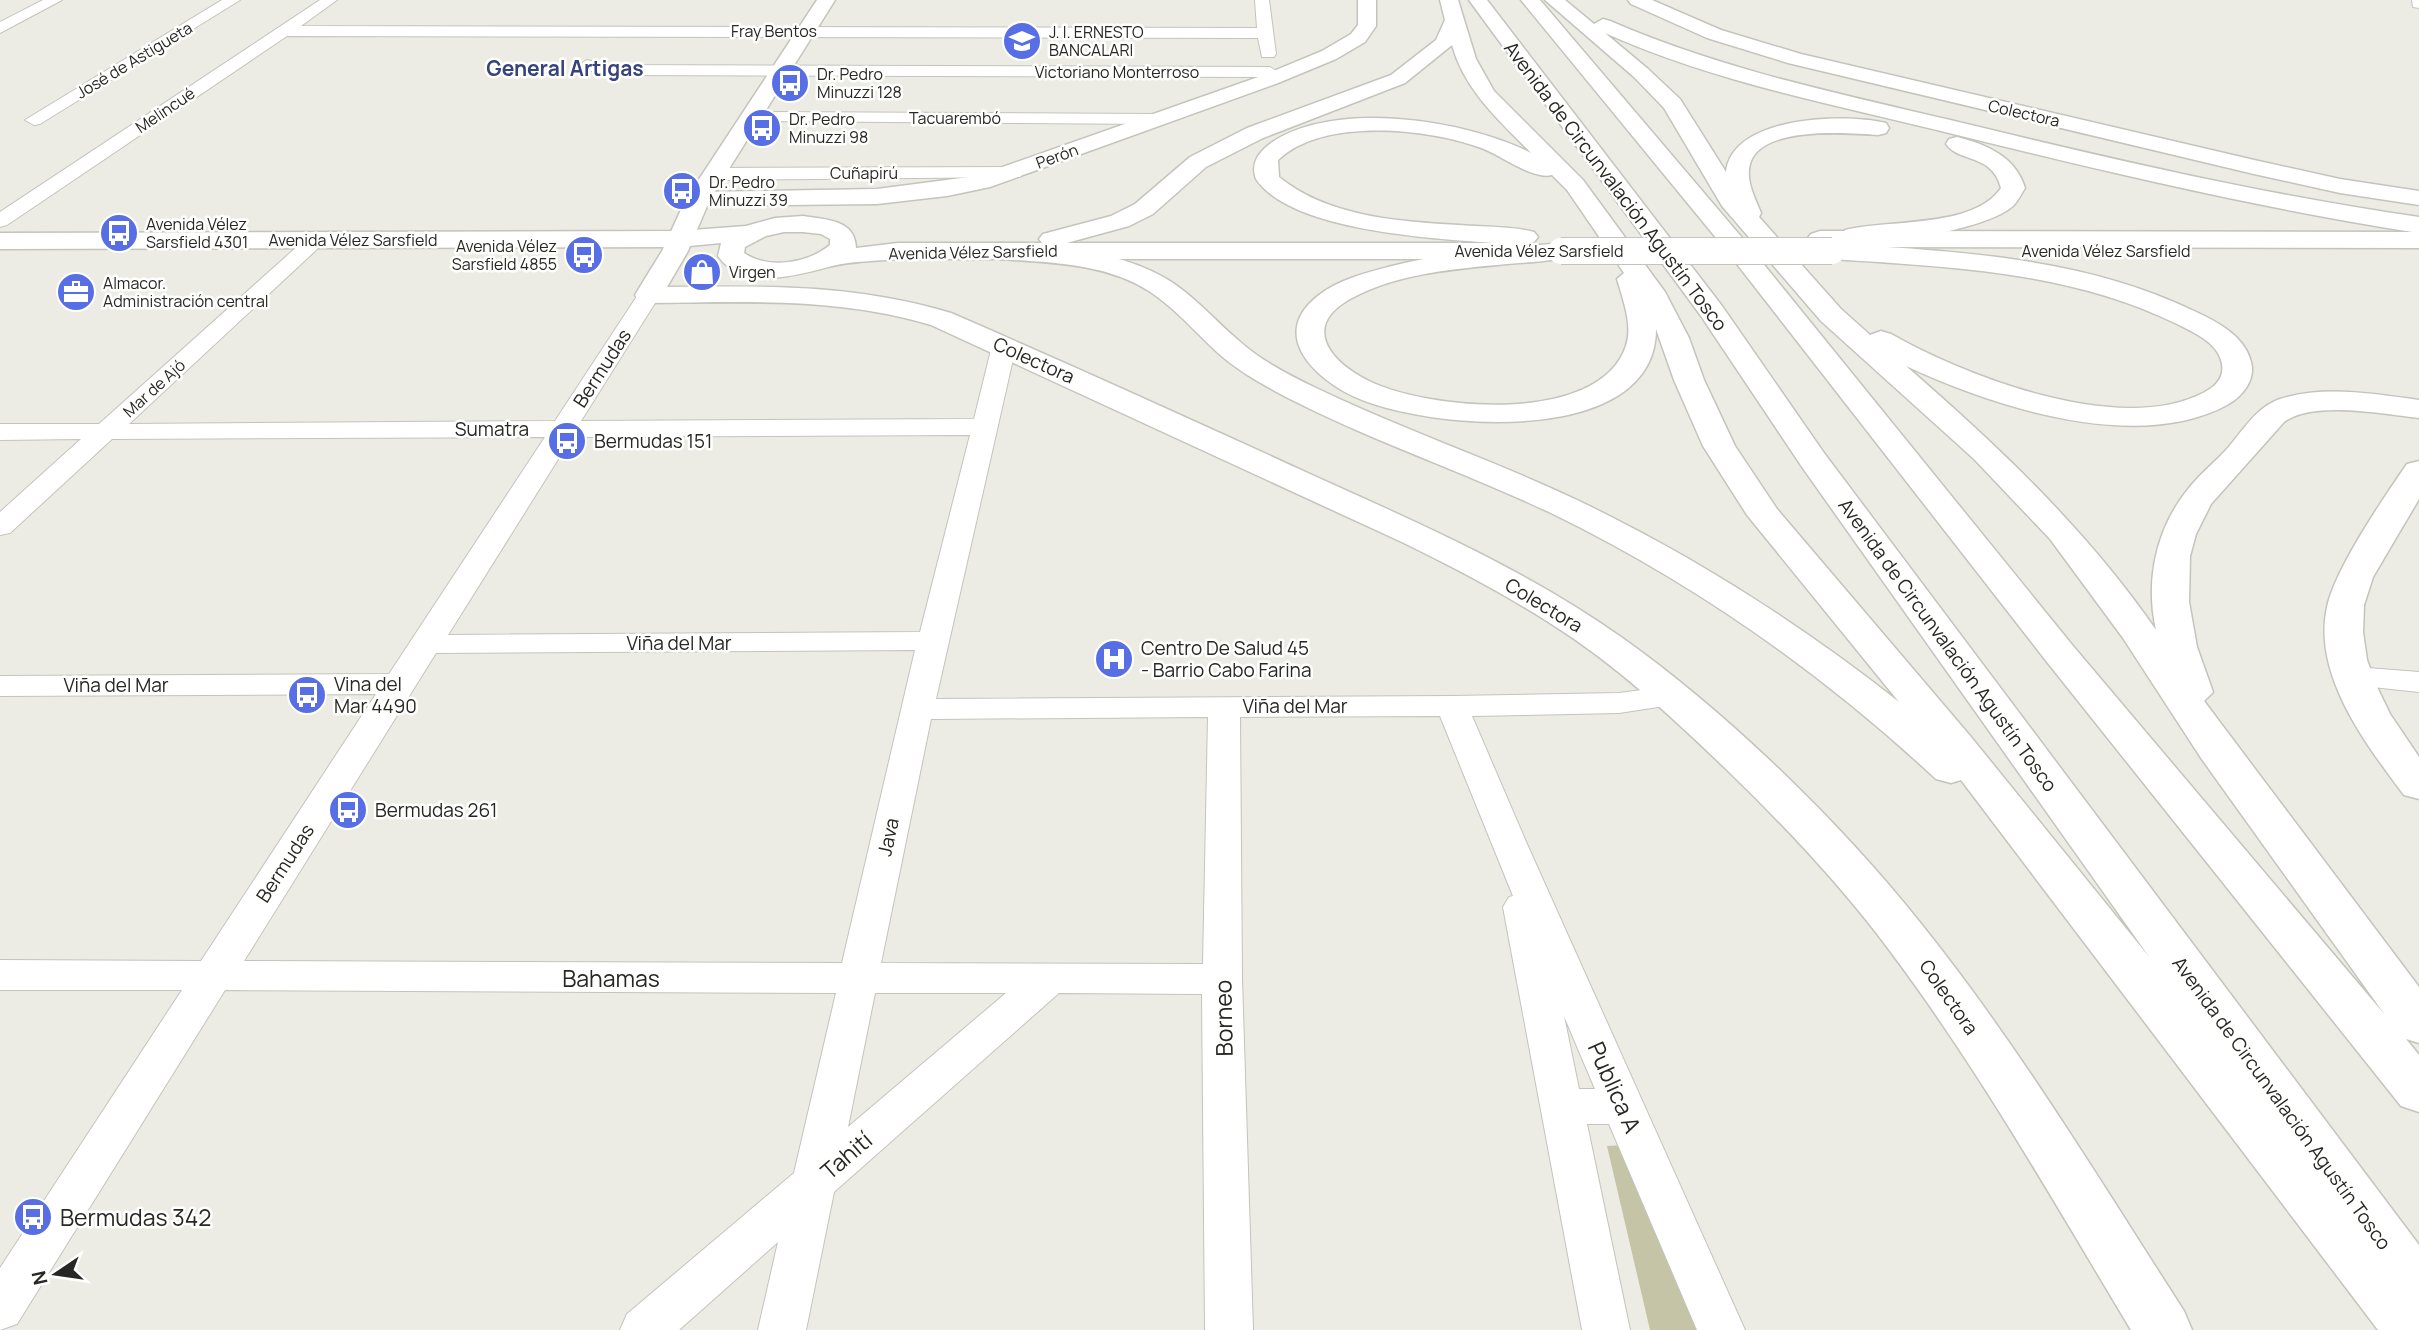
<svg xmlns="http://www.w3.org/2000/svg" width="2419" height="1330" viewBox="0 0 2419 1330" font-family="Manrope,sans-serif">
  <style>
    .green { fill: #c6c4a6 }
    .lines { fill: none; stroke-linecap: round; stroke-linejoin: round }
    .minor-casing { stroke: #c4c4bd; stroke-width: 2 }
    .tertiary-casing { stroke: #c4c4bd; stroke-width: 3 }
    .secondary-casing { stroke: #c4c4bd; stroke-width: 3 }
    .primary-casing { stroke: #c4c4bd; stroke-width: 3 }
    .trunk-casing { stroke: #c4c4bd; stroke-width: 3 }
    .motorway-casing { stroke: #c4c4bd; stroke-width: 3 }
    .minor { fill: #fff; fill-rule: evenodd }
    .tertiary { fill: #fff; fill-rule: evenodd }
    .secondary { fill: #fff; fill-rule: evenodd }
    .primary { fill: #fff; fill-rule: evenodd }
    .trunk { fill: #fff; fill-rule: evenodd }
    .motorway { fill: #fff; fill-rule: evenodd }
    .trunk-bridge-casing { stroke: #c4c4bd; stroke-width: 28; stroke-linecap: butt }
    .trunk-bridge { stroke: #fff; stroke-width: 26 }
    .labels { text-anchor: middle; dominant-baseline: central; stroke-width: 5; stroke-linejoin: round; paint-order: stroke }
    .far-street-label { font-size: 16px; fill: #272725; stroke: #fffffe }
    .far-poi-label { font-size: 16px; fill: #272725; stroke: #fffffe; text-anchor: start }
    .street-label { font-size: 19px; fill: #272725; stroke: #fffffe }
    .poi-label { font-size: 19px; fill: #272725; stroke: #fffffe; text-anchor: start }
    .far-district-label { font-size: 21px; font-weight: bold; fill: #36437e; stroke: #fffffe }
    .near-street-label { font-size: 23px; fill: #272725; stroke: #fffffe }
    .near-poi-label { font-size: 23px; fill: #272725; stroke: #fffffe; text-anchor: start }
  </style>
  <rect width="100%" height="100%" fill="#ecece5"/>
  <path class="green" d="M1626,1145L1700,1330H1650L1607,1146Z"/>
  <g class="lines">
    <defs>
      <path id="minor" d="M43,0H62L0,33V22Z
        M222,0H240L40,124L34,125L25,120Z
        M320,0H337L301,26L1257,28L1255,0H1269L1276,54L1274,57H1262L1258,38L287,36L7,225L0,227V212Z
        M2412,0H2419V8L2413,7Z
        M587,60L607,65L1270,67L1278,72L1270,77L607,75L581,68L579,65Z
        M751,112L1158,114L1167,119L1158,124L745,121L742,117L745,113Z
        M1013,167L1023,173L1020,177L715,180L705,174L715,168Z
        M307,242L314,244L318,248L314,252L129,424L555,421L641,290H657L660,295L581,421L974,419L992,346L996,341H1012L1016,346L936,699L1452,696L1619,693L1673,686L1684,689L1689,696L1684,703L1619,713L1472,716L1527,844L1745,1330H1697L1609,1124H1587L1630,1330H1582L1503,907L1509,897L1513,896L1440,716L1240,717L1242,979L1253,1330H1205L1202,994L1059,993L834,1192L806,1330H758L778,1242L679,1330H620L627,1314L794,1173L836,993L225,990L17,1324L0,1330V1268L182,990H0V960L201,961L376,694L0,696V676L389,674L545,437L112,439L10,533L0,535V512L81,439L0,440V424H99L300,244ZM970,435L920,632L448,635L572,437ZM915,650L842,963L244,961L436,653ZM1208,717L1203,964L881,963L931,719ZM875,993H1006L848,1127ZM1564,1016L1595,1089H1579Z
        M2355,667L2419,672V692L2344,684L2339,677L2344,670Z"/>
      <path id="tertiary" d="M1358,0H1376V26L1365,42L1336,59L1278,83L990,187L947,196L877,204L698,206L689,204L686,199L689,194L698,192L877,189L977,176L1264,75L1322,51L1351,34L1358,25Z
        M1628,0H1652L1721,30L1801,54L2254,160L2340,179L2419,191V205L2340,193L2254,174L1788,63L1707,38L1631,4Z
        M2419,461V499L2373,577L2364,605L2363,632L2367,660L2377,687L2390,714L2419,757V799L2404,795C2365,743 2310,672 2328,603C2339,563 2383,499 2407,464Z"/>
      <path id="secondary" d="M817,0H835L710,199L688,251L667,287C768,286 853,284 951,313C1071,365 1190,419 1310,474C1416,522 1525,569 1621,637C1727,712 1841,823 1922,925C2019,1046 2100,1181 2184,1311L2192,1330H2131C2054,1202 1980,1071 1890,951C1841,885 1784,825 1725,768C1671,716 1616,665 1553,625C1505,594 1455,568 1404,543L931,325C839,297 744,302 649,303L639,301L635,295L662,251L686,199Z"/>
      <path id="primary" d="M803,216C826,220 855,219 856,248L898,243H1533L1542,246L1546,251L1542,256L1533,259H898C877,261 853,261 832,266C798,275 743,292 718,256L721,243L679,247L0,249V233L679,231L746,226L775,218ZM784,232H803L821,234L830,239V245C808,263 769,270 744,253L745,247L766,236Z"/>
      <path id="trunk" d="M1820,231L2419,232V248L1820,247L1811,244L1807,239L1811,234Z"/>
      <path id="motorway" d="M1440,0H1458L1476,59L1494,91L1583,180L1665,292L1689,338L1704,380L1735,446L1777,509L1971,737L2150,958L1802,467L1701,316L1469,0H1487L1722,306L1824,453L2419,1245V1330H2378L1961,780L1951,783L1936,779C1821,672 1693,582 1551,513C1464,472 1372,441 1286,397C1262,384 1238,371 1218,353C1195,332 1175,308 1149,291C1105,263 1051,263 1001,259L992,256L988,251L992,246L1001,243C1056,247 1116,250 1165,278C1193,294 1214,320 1238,340C1260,360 1287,374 1314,387C1400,429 1491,459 1577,500C1692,555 1799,623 1899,702L1747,515L1703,446L1674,380L1656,329C1656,449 1427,430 1355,397C1314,378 1268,334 1319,295C1338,280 1365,273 1388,267C1444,252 1503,249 1561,243L1570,246L1574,251L1570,256C1550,262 1528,262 1507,264C1455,269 1399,273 1352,298C1300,326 1330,362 1369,381C1428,410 1599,426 1626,346C1633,325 1623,300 1617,279L1624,273L1567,190L1552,175C1533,180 1502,156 1484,149C1429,128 1323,117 1278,160L1279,177C1331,220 1410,222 1475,226C1494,227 1515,227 1534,232L1538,237L1534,242L1525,245C1460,240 1294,236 1256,179C1250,163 1259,152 1271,143C1334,99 1467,120 1531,153C1499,120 1465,91 1452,45L1405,83L1263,138L1206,167L1153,214L1129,226L1052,247L1043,244L1039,239L1043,234L1111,216L1135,204L1190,157L1247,128L1391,75L1436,40L1445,20Z
        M1521,0H1540L1744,240L2073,646L2385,1015L2201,758L2123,638L2050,539L1974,459L1821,321L1722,206L1664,108L1634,77L1545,0H1565L1594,24L1603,19L1610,21C1718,68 1831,92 1946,119C2103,157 2259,194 2419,217V233C2257,208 2099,170 1941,131C1827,103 1712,81 1605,33L1648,69L1680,99L1726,172C1732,116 1844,113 1886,123L1889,128L1886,133L1878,135C1848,133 1765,126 1751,161C1744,178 1755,198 1761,213L1759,217L1841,309L1870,335L1881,331L1891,334C1967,377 2119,436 2203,393C2217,386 2226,376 2221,360C2216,342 2193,332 2177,324C2070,271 1950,267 1832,259L1823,256L1819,251L1823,246L1832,243C1955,252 2081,256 2194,311C2216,321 2245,336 2251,362C2256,380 2242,397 2227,405C2136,454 1992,406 1906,366C1998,446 2086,529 2156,630C2145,580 2156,528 2189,488C2200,474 2214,463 2226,450C2243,431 2255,408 2280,399C2324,385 2374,394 2419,400V418C2384,414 2313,400 2284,422L2211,504L2196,534L2190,556L2189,602L2197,647L2213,692L2204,701L2419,987V1043L2406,1039L2419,1055V1112L2401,1106L2047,662L1726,250Z
        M1957,137C1986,144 2016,157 2025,188C2021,194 2018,201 2013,206C1989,229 1876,248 1845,240L1841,235L1845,230C1888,219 1973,229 2001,188C1992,153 1959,163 1946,144L1949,139Z"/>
    </defs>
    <use href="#minor" class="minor-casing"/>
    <use href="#tertiary" class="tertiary-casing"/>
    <use href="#secondary" class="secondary-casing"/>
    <use href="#primary" class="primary-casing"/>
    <use href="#trunk" class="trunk-casing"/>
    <use href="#motorway" class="motorway-casing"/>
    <use href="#minor" class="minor"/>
    <use href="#tertiary" class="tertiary"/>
    <use href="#secondary" class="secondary"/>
    <use href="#primary" class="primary"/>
    <use href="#trunk" class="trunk"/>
    <use href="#motorway" class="motorway"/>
    <defs>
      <path id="trunk-bridge" d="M1561,251H1832"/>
    </defs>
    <use href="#trunk-bridge" class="trunk-bridge-casing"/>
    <use href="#trunk-bridge" class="trunk-bridge"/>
  </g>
  <defs>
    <symbol id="school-disc" viewBox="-11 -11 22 22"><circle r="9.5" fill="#576ee4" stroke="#fffffe"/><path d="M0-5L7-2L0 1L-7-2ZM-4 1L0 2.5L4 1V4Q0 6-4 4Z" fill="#fff"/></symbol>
    <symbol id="bus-disc" viewBox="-11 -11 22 22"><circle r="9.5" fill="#576ee4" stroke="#fffffe"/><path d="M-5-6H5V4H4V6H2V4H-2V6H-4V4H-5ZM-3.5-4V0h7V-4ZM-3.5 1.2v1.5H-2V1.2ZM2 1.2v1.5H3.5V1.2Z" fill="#fff"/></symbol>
    <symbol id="shop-disc" viewBox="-11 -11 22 22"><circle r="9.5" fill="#576ee4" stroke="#fffffe"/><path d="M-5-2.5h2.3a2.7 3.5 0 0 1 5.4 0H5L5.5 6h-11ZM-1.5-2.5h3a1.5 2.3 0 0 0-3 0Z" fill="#fff"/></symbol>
    <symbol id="office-disc" viewBox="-11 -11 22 22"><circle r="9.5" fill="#576ee4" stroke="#fffffe"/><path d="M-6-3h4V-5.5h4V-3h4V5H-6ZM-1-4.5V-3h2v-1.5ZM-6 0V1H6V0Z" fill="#fff"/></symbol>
    <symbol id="hospital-disc" viewBox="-11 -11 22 22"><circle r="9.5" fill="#576ee4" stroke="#fffffe"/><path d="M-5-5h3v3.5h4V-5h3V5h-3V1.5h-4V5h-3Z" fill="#fff"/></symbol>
  </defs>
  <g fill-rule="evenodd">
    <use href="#school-disc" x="1000" y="19" width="44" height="44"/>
    <use href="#bus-disc" x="768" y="61" width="44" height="44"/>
    <use href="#bus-disc" x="740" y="106" width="44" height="44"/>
    <use href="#bus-disc" x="660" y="169" width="44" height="44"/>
    <use href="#bus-disc" x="97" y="211" width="44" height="44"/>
    <use href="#bus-disc" x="562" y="233" width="44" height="44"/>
    <use href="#shop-disc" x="680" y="250" width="44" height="44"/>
    <use href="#office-disc" x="54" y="270" width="44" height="44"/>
    <use href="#bus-disc" x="545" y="419" width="44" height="44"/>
    <use href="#hospital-disc" x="1092" y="637" width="44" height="44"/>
    <use href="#bus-disc" x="285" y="673" width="44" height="44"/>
    <use href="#bus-disc" x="326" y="788" width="44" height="44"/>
    <use href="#bus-disc" x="11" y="1195" width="44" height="44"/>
  </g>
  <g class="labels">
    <g class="far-street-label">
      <text x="774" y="31">Fray Bentos</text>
      <text transform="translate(134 60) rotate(-31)">José de Astigueta</text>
      <text x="1117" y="72">Victoriano Monterroso</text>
      <text transform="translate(165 110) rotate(-34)">Melincué</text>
      <text transform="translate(2024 113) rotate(13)">Colectora</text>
      <text x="955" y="118">Tacuarembó</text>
      <text transform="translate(1057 156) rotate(-20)">Perón</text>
      <text x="864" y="173">Cuñapirú</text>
      <text x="353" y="240">Avenida Vélez Sarsfield</text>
      <text x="1539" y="251">Avenida Vélez Sarsfield</text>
      <text x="2106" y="251">Avenida Vélez Sarsfield</text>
      <text transform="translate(973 252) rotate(-1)">Avenida Vélez Sarsfield</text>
      <text transform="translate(154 388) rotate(-42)">Mar de Ajó</text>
    </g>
    <g class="far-poi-label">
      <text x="1049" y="32">J. I. ERNESTO<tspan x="1049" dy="18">BANCALARI</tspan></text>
      <text x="817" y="74">Dr. Pedro<tspan x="817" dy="18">Minuzzi 128</tspan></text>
      <text x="789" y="119">Dr. Pedro<tspan x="789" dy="18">Minuzzi 98</tspan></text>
      <text x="709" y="182">Dr. Pedro<tspan x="709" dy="18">Minuzzi 39</tspan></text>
      <text x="146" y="224">Avenida Vélez<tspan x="146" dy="18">Sarsfield 4301</tspan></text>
      <text x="557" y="246" text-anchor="end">Avenida Vélez<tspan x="557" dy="18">Sarsfield 4855</tspan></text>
      <text x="729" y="272">Virgen</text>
      <text x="103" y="283">Almacor.<tspan x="103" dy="18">Administración central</tspan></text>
    </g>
    <g class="street-label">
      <text transform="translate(1616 186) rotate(53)">Avenida de Circunvalación Agustín Tosco</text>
      <text transform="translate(1034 360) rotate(24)">Colectora</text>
      <text transform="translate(602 368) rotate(-57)">Bermudas</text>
      <text x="492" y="429">Sumatra</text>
      <text transform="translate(1544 605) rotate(31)">Colectora</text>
      <text x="679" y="643">Viña del Mar</text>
      <text transform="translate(1948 645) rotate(54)">Avenida de Circunvalación Agustín Tosco</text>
      <text x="116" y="685">Viña del Mar</text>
      <text x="1295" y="706">Viña del Mar</text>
      <text transform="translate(888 837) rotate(-78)">Java</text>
      <text transform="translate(285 863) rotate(-57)">Bermudas</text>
      <text transform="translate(1949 997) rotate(55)">Colectora</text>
      <text transform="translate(2282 1103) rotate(54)">Avenida de Circunvalación Agustín Tosco</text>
    </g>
    <g class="poi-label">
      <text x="594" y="441">Bermudas 151</text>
      <text x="1141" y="648">Centro De Salud 45<tspan x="1141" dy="22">- Barrio Cabo Farina</tspan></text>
      <text x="334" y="684">Vina del<tspan x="334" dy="22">Mar 4490</tspan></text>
      <text x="375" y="810">Bermudas 261</text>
    </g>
    <g class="far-district-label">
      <text x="565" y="68">General Artigas</text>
    </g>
    <g class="near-street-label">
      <text x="611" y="978">Bahamas</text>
      <text transform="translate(1223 1018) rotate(-91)">Borneo</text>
      <text transform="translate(1615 1087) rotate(66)">Publica A</text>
      <text transform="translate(846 1155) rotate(-41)">Tahití</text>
    </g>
    <g class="near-poi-label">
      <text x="60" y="1217">Bermudas 342</text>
    </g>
  </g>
  <g transform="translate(56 1274) rotate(257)" stroke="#fffffe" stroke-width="5" paint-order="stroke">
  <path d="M0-5L12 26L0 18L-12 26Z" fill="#272725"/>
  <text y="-10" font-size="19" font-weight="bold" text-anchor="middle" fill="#272725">N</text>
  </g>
</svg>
